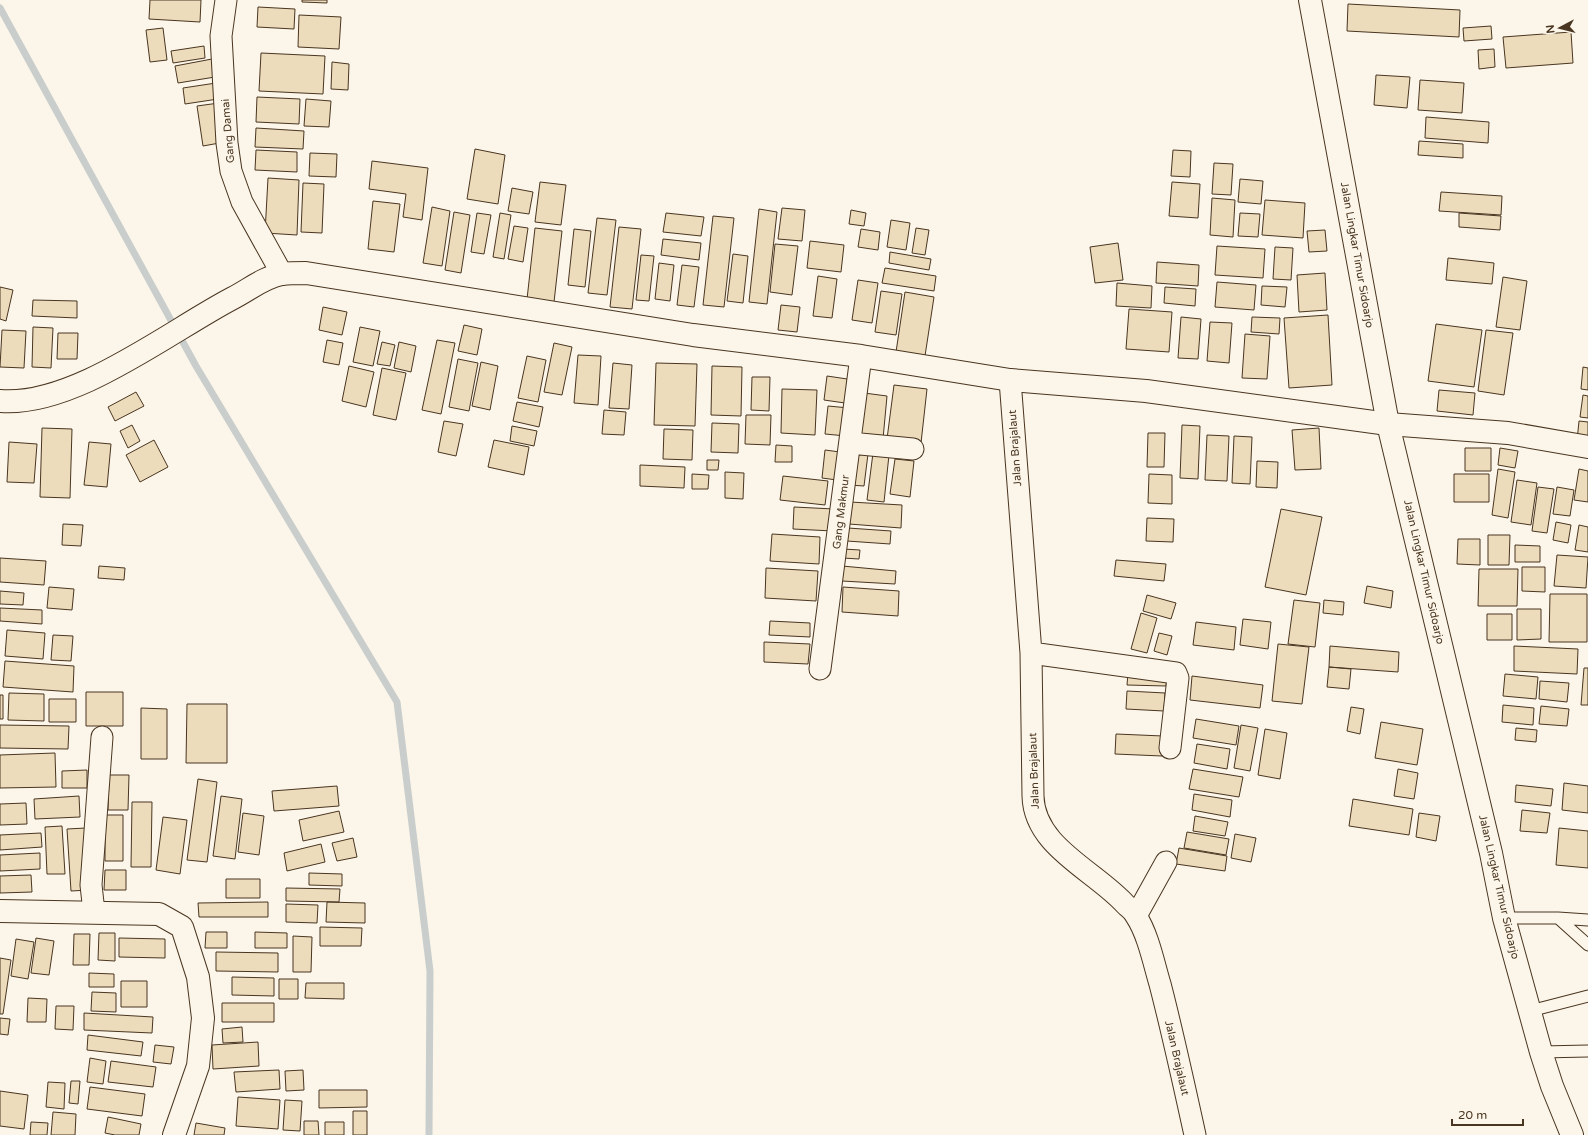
<svg xmlns="http://www.w3.org/2000/svg" width="1588" height="1135" viewBox="0 0 1588 1135" font-family="'Varela Round',sans-serif">
  <style>
    .lines { fill: none; stroke-linecap: round; stroke-linejoin: round }
    .stream { stroke: #c9cecd; stroke-width: 7 }
    .building { fill: #ecdcbc; stroke: #4a3520 }
    .service-casing { stroke: #4a3520; stroke-width: 13 }
    .minor-casing { stroke: #4a3520; stroke-width: 23 }
    .tertiary-casing { stroke: #4a3520; stroke-width: 24 }
    .secondary-casing { stroke: #4a3520; stroke-width: 24 }
    .service { stroke: #fbf6e9; stroke-width: 11 }
    .minor { stroke: #fbf6e9; stroke-width: 21 }
    .tertiary { stroke: #fbf6e9; stroke-width: 22 }
    .secondary { stroke: #fbf6e9; stroke-width: 22 }
    .labels { text-anchor: middle; dominant-baseline: central; stroke-width: 3; stroke-linejoin: round; paint-order: stroke }
    .street-label { font-size: 11px; fill: #4a3520; stroke: #fbf6e9 }
  </style>
  <rect width="100%" height="100%" fill="#fbf6e9"/>
  <g class="lines">
    <path class="stream" d="M0,8L196,366L397,702L430,971L429,1135"/>
  </g>
  <path class="building" d="M150,0H201L200,22L149,19Z
    M302,0H327V3L302,2Z
    M1348,4L1460,10L1459,37L1347,31Z
    M258,7L295,9L294,29L257,27Z
    M299,15L341,17L339,49L298,47Z
    M1491,26L1492,39L1464,41L1463,28Z
    M163,28L167,60L150,62L146,30Z
    M1571,32L1573,63L1506,68L1503,37Z
    M204,46L205,58L173,63L171,51Z
    M1494,49L1495,67L1479,69L1478,50Z
    M261,53L325,56L323,94L259,91Z
    M212,59L215,77L178,83L175,66Z
    M332,62L349,64L348,90L331,89Z
    M1376,75L1410,77L1407,108L1374,105Z
    M1420,80L1464,83L1462,113L1418,110Z
    M216,83L218,99L185,104L183,88Z
    M257,97L300,99L299,124L256,122Z
    M306,99L331,101L329,127L304,126Z
    M219,103L225,142L203,146L197,106Z
    M1426,117L1489,122L1488,143L1425,138Z
    M256,128L304,131L303,149L255,147Z
    M1419,141L1463,144V158L1418,155Z
    M475,149L505,155L498,204L467,199Z
    M256,150L297,152V172L255,170Z
    M1173,150L1191,151L1190,177L1171,176Z
    M310,153L337,154L336,177L309,176Z
    M372,161L428,168L422,220L403,217L406,194L369,189Z
    M1214,163L1233,164L1231,195L1212,194Z
    M268,178L299,180L297,235L265,233Z
    M1240,179L1263,181L1261,204L1238,202Z
    M540,182L566,185L561,225L535,222Z
    M1172,182L1200,184L1198,218L1169,216Z
    M303,183L324,184L322,233L301,232Z
    M512,188L533,192L529,214L508,211Z
    M1441,192L1502,196L1501,215L1439,211Z
    M1212,198L1235,200L1233,237L1210,235Z
    M1265,200L1305,203L1303,238L1262,235Z
    M373,201L400,204L394,252L368,249Z
    M432,207L450,211L442,266L423,263Z
    M782,208L805,210L802,241L778,239Z
    M759,209L777,212L767,304L749,302Z
    M851,210L866,213L864,226L849,224Z
    M454,212L470,215L461,273L445,270Z
    M477,213L491,215L484,254L471,252Z
    M500,213L511,215L504,259L493,257Z
    M666,213L704,217L701,236L663,232Z
    M1240,213L1260,214L1258,237L1238,236Z
    M1459,213L1501,216L1500,230L1459,227Z
    M713,216L734,218L724,307L703,305Z
    M597,218L616,220L607,295L588,293Z
    M891,220L910,223L906,250L887,247Z
    M514,226L528,228L523,262L508,259Z
    M619,227L641,229L632,309L610,307Z
    M535,228L562,231L553,311L526,308Z
    M916,228L929,230L925,255L912,253Z
    M574,229L591,231L585,287L568,285Z
    M861,229L880,232L878,250L858,247Z
    M1325,230L1327,251L1309,252L1307,231Z
    M663,239L701,243L699,260L661,255Z
    M810,241L844,245L841,272L807,268Z
    M1118,243L1123,280L1095,283L1090,247Z
    M775,244L798,246L792,295L770,292Z
    M1217,246L1265,249L1263,278L1215,275Z
    M1275,247L1293,248L1291,280L1273,279Z
    M890,252L931,259L929,270L889,263Z
    M733,254L748,256L743,303L727,301Z
    M641,255L654,256L649,301L636,300Z
    M1448,258L1494,263L1492,284L1446,280Z
    M1157,262L1199,265L1198,286L1156,283Z
    M659,263L674,265L670,301L655,299Z
    M682,265L699,267L694,307L677,305Z
    M885,268L936,276L934,291L882,283Z
    M1325,273L1327,310L1299,312L1297,275Z
    M818,276L837,279L832,318L813,316Z
    M1503,277L1527,281L1520,330L1496,327Z
    M858,280L878,283L872,323L852,320Z
    M1217,282L1256,285L1254,310L1215,307Z
    M1117,283L1152,286L1151,308L1116,306Z
    M1262,286L1287,287L1285,307L1261,305Z
    M0,287L13,290L6,321L0,319Z
    M1165,287L1196,289L1195,306L1164,303Z
    M881,291L902,294L896,335L875,332Z
    M905,292L934,297L925,356L896,352Z
    M33,300L77,301V318L32,316Z
    M781,305L800,307L797,332L778,330Z
    M323,307L347,312L342,335L319,330Z
    M1129,309L1172,312L1169,352L1126,349Z
    M1328,315L1332,385L1289,388L1284,318Z
    M1181,317L1201,319L1198,359L1178,358Z
    M1252,317L1280,318L1279,334L1251,332Z
    M1210,322L1232,323L1229,363L1207,361Z
    M1436,324L1482,330L1474,387L1428,381Z
    M464,325L482,329L477,355L458,351Z
    M33,327L53,328L51,368L32,367Z
    M360,327L380,331L373,366L353,362Z
    M2,330L26,331L24,368L0,367Z
    M1486,330L1513,333L1504,395L1478,391Z
    M58,333H78L77,359H57Z
    M1245,334L1270,336L1267,379L1242,378Z
    M327,340L343,343L339,365L323,362Z
    M437,340L455,343L441,414L422,410Z
    M382,342L395,345L390,366L377,364Z
    M399,342L416,346L411,372L394,368Z
    M554,343L572,347L562,395L544,392Z
    M578,355L601,356L598,405L574,403Z
    M527,356L546,360L538,402L518,398Z
    M458,359L478,363L469,411L449,407Z
    M481,362L498,366L490,410L472,406Z
    M613,363L632,365L629,409L609,408Z
    M656,363L697,364L695,426L654,425Z
    M349,366L374,372L366,407L342,401Z
    M712,366L742,367L741,416L711,415Z
    M1583,367L1588,368V390L1581,389Z
    M382,368L406,373L396,420L373,415Z
    M827,376L854,380L852,404L824,400Z
    M752,377H770L769,411L751,410Z
    M894,385L927,389L921,443L887,439Z
    M782,389L817,390L815,435L781,433Z
    M1439,390L1475,393L1473,415L1437,411Z
    M136,392L144,406L115,421L108,407Z
    M864,393L887,396L883,439L859,436Z
    M1583,395L1588,396V418L1580,417Z
    M517,402L543,407L539,427L513,421Z
    M828,406L849,408L846,436L825,434Z
    M604,410L626,412L624,435L602,434Z
    M746,415H771L770,445L745,444Z
    M444,421L463,424L456,456L438,452Z
    M1579,421L1588,422V442L1577,441Z
    M712,423L739,424L738,453L711,452Z
    M132,425L140,441L128,448L120,431Z
    M1182,425L1200,426L1198,479L1180,478Z
    M512,426L537,431L534,446L510,441Z
    M42,428L72,429L70,498L40,497Z
    M1319,428L1321,469L1295,470L1292,430Z
    M664,429L693,430L692,460L663,459Z
    M1148,433H1165L1164,467H1147Z
    M1207,435L1229,436L1227,481L1205,480Z
    M1234,436L1252,437L1250,484L1232,483Z
    M154,440L168,467L140,482L126,455Z
    M494,440L529,447L524,475L488,467Z
    M9,442L37,444L34,483L7,482Z
    M89,442L111,444L107,487L84,485Z
    M776,445L792,446V462H775Z
    M1465,448H1491V471H1465Z
    M1500,448L1518,451L1515,468L1498,465Z
    M825,450L840,452L837,480L822,478Z
    M853,452L868,454L864,486L849,485Z
    M873,453L889,455L884,502L867,500Z
    M895,459L914,461L910,497L890,494Z
    M707,460H719L718,470H707Z
    M1257,461L1278,462L1277,488L1256,487Z
    M640,465L685,467L684,488L640,486Z
    M1498,469L1515,472L1508,518L1492,515Z
    M1579,469L1588,471V502L1574,500Z
    M725,472L744,473L743,499L725,498Z
    M692,474L709,475L708,489H692Z
    M1149,474L1172,475V504L1148,503Z
    M1454,474H1489V502H1454Z
    M783,476L828,481L825,505L780,500Z
    M1517,480L1537,483L1531,525L1511,522Z
    M1538,487L1554,489L1547,533L1532,531Z
    M1557,487L1574,490L1570,516L1553,514Z
    M850,502L902,505L901,528L849,524Z
    M794,507L834,509L833,531L793,529Z
    M1281,509L1322,517L1306,595L1265,587Z
    M1147,518L1174,519L1173,542L1146,541Z
    M1556,522L1571,525L1568,543L1553,540Z
    M63,524L83,525L81,546L62,545Z
    M1579,525L1588,527V552L1575,550Z
    M848,528L891,531L890,544L847,541Z
    M772,534L820,537L819,564L770,561Z
    M1488,535H1510L1509,565H1488Z
    M1458,539H1480V565L1457,564Z
    M1515,545L1540,546V562H1515Z
    M843,549L860,550L859,559L843,558Z
    M1557,555L1588,557L1586,588L1554,586Z
    M0,558L46,561L44,585L0,582Z
    M1116,560L1166,564L1164,581L1114,576Z
    M99,566L125,568L124,580L98,578Z
    M842,566L896,571L895,584L842,581Z
    M1522,567H1545V592L1522,591Z
    M766,568L818,571L816,601L765,598Z
    M1479,569H1518L1517,606H1478Z
    M1367,586L1393,591L1391,608L1364,603Z
    M49,587L74,589L72,610L47,608Z
    M843,587L899,591L898,616L842,612Z
    M0,591L24,593L23,605L0,604Z
    M1550,594H1587V642H1549Z
    M1147,595L1176,603L1171,619L1143,611Z
    M1294,600L1320,603L1315,647L1288,644Z
    M1324,600L1344,602L1343,615L1323,613Z
    M0,608L42,610V624L0,621Z
    M1517,609H1541V639L1517,640Z
    M1141,613L1157,618L1147,653L1131,649Z
    M1487,614H1512V640H1487Z
    M1243,619L1271,622L1268,649L1240,645Z
    M770,621L810,623V637L769,635Z
    M1196,622L1236,627L1234,650L1193,645Z
    M7,630L45,633L43,659L5,656Z
    M1159,633L1172,636L1167,655L1154,651Z
    M53,635L73,636L71,661L51,660Z
    M764,642L810,644L808,664L764,662Z
    M1278,644L1309,647L1302,704L1272,701Z
    M1330,646L1399,652L1398,672L1329,667Z
    M1514,646L1578,649L1577,674L1514,671Z
    M5,661L74,666L73,692L3,687Z
    M1329,667L1351,669L1349,689L1327,687Z
    M1584,668H1588V705H1581Z
    M1128,673L1167,675L1166,686L1127,685Z
    M1505,674L1538,677L1536,699L1503,696Z
    M1192,676L1263,685L1260,708L1190,700Z
    M1540,681L1569,683L1567,702L1539,699Z
    M1127,691L1165,693L1164,711L1126,709Z
    M86,692H123V726H86Z
    M9,693L44,694V721L8,720Z
    M0,695H3V719H0Z
    M49,699H76V722H49Z
    M187,704H227V763H186Z
    M1503,705L1534,708L1533,725L1502,722Z
    M1541,706L1569,709L1567,726L1539,724Z
    M1351,707L1364,709L1360,734L1347,731Z
    M141,708L167,709V759H141Z
    M1196,719L1239,726L1236,745L1193,738Z
    M1381,722L1423,729L1417,765L1375,758Z
    M0,725L69,726L68,749L0,748Z
    M1241,725L1258,728L1250,771L1234,768Z
    M1516,728L1537,730L1536,742L1515,740Z
    M1265,729L1287,733L1280,779L1258,775Z
    M1116,734L1163,736L1162,756L1115,754Z
    M1197,744L1230,749L1227,769L1194,763Z
    M55,753L56,787L0,788V755Z
    M1193,769L1243,777L1239,797L1189,789Z
    M1398,769L1418,773L1414,799L1394,796Z
    M87,770V788H62V771Z
    M109,775H129L128,810H108Z
    M198,779L217,782L207,862L187,860Z
    M1564,783L1588,786V813L1562,810Z
    M1516,785L1553,789L1551,806L1515,802Z
    M337,786L339,806L274,811L272,791Z
    M1194,794L1232,800L1230,817L1192,810Z
    M79,796L80,817L35,819L34,799Z
    M221,796L242,799L235,859L213,856Z
    M1353,799L1413,809L1409,835L1349,826Z
    M132,802H152L151,867H131Z
    M26,803L27,824L0,825V804Z
    M1522,810L1550,813L1547,833L1520,831Z
    M339,811L344,832L303,841L299,820Z
    M243,813L264,816L259,855L238,852Z
    M1419,813L1440,816L1436,841L1416,837Z
    M105,815H123V861H105Z
    M1195,816L1228,822L1225,836L1193,831Z
    M163,817L187,820L180,874L156,870Z
    M62,826L65,874H47L45,827Z
    M86,828L89,890L71,891L67,829Z
    M1559,828L1588,831V868L1556,865Z
    M1187,832L1229,839L1226,855L1184,848Z
    M41,833L42,847L0,850V835Z
    M1235,834L1256,838L1251,862L1231,858Z
    M353,838L357,857L337,861L332,843Z
    M321,844L325,862L287,871L284,853Z
    M1179,848L1227,856L1225,871L1176,864Z
    M40,853V869L0,871V855Z
    M105,870H126V890H104Z
    M309,873L342,874V886L309,885Z
    M31,875L32,892L0,893V876Z
    M226,879H260V898H226Z
    M286,888L340,889L339,902L286,901Z
    M268,902V917H199L198,903Z
    M327,902L365,903V923L326,922Z
    M286,904L318,905L317,923L286,922Z
    M320,927L362,928L361,946H320Z
    M206,932H227V948H205Z
    M255,932L287,933V948H255Z
    M99,933H115V961L98,960Z
    M74,934H90L89,965H73Z
    M293,936L312,937L311,972H293Z
    M36,938L54,941L49,975L31,973Z
    M119,938L165,939V958L119,957Z
    M16,939L34,942L28,979L11,976Z
    M216,952L278,953V972L216,971Z
    M0,958L11,960L3,1014H0Z
    M89,973L114,974V987H89Z
    M232,977L274,978V996L232,995Z
    M279,979H298V999H279Z
    M121,981H147V1007H121Z
    M306,983H344V999L305,998Z
    M92,992L116,993V1012L91,1011Z
    M28,998L47,999L46,1022H27Z
    M222,1003H274V1022H222Z
    M56,1006H74L73,1030L55,1029Z
    M84,1013L153,1017L152,1033L84,1030Z
    M0,1018L10,1019L8,1035L0,1034Z
    M242,1027L243,1042L223,1043L222,1029Z
    M88,1035L143,1042L141,1056L87,1050Z
    M258,1042L259,1066L213,1069L212,1045Z
    M155,1045L174,1047L171,1064L153,1062Z
    M90,1058L106,1061L103,1084L87,1082Z
    M111,1061L156,1067L153,1087L108,1082Z
    M279,1070L280,1089L236,1092L234,1072Z
    M303,1070L304,1090L286,1091L285,1071Z
    M71,1081H80L78,1104L69,1103Z
    M48,1082L65,1083L64,1109L46,1107Z
    M90,1087L145,1094L142,1116L87,1109Z
    M319,1090H367V1107L319,1108Z
    M0,1091L28,1095L24,1129L0,1126Z
    M238,1097L280,1100L278,1129L236,1126Z
    M285,1100L302,1101L300,1131L283,1130Z
    M353,1111H367V1135H353Z
    M53,1112L76,1114L75,1135H51Z
    M108,1117L141,1124L139,1135H115L105,1133Z
    M304,1121H318L319,1135H304Z
    M31,1122L48,1123L47,1135H30Z
    M325,1122H344V1135H325Z
    M196,1123L225,1128L224,1135H194Z"/>
  <g class="lines">
    <defs>
      <path id="service" d="M1504,918H1558L1588,920
        M1558,918L1588,945
        M1530,1011L1588,996
        M1541,1052L1588,1051"/>
      <path id="minor" d="M226,0L221,36L227,143L231,171L242,202L282,274
        M1010,380L1031,653L1033,796C1034,847 1096,871 1126,905C1130,908 1134,912 1136,916C1148,934 1154,964 1160,984C1173,1034 1184,1085 1195,1135
        M850,443L913,449
        M1031,653L1176,673L1178,678L1170,748
        M820,669L861,356
        M94,912L91,885L102,737
        M1136,916L1166,862"/>
      <path id="tertiary" d="M0,401C74,407 168,332 233,298C249,290 264,277 282,274C289,273 298,273 306,273L693,335L861,356L1010,380L1146,391L1388,424L1508,433L1588,447
        M0,911L159,914L182,927L198,977L203,1018L198,1066L174,1135"/>
      <path id="secondary" d="M1310,0L1388,424L1491,853L1504,918L1541,1052L1552,1086L1572,1135"/>
    </defs>
    <use href="#service" class="service-casing"/>
    <use href="#minor" class="minor-casing"/>
    <use href="#tertiary" class="tertiary-casing"/>
    <use href="#secondary" class="secondary-casing"/>
    <use href="#service" class="service"/>
    <use href="#minor" class="minor"/>
    <use href="#tertiary" class="tertiary"/>
    <use href="#secondary" class="secondary"/>
  </g>
  <g class="labels">
    <g class="street-label">
      <text transform="translate(228 131) rotate(-95)">Gang Damai</text>
      <text transform="translate(1357 255) rotate(80)">Jalan Lingkar Timur Sidoarjo</text>
      <text transform="translate(1015 448) rotate(-94)">Jalan Brajalaut</text>
      <text transform="translate(841 512) rotate(-83)">Gang Makmur</text>
      <text transform="translate(1424 572) rotate(77)">Jalan Lingkar Timur Sidoarjo</text>
      <text transform="translate(1034 771) rotate(-92)">Jalan Brajalaut</text>
      <text transform="translate(1499 887) rotate(77)">Jalan Lingkar Timur Sidoarjo</text>
      <text transform="translate(1177 1058) rotate(77)">Jalan Brajalaut</text>
    </g>
  </g>
  <g transform="translate(1560 28) rotate(263)" stroke="#fbf6e9" stroke-width="3" paint-order="stroke">
  <path d="M0-3L7 15L0 10L-7 15Z" fill="#4a3520"/>
  <text y="-6" font-size="11" font-weight="bold" text-anchor="middle" fill="#4a3520">N</text>
  </g>
  <path d="M1452 1119v6h71v-6" fill="none" stroke="#4a3520" stroke-width="2"/>
  <text x="1458" y="1119" font-size="12" fill="#4a3520" stroke="#fbf6e9" stroke-width="3" paint-order="stroke">20 m</text>
</svg>
